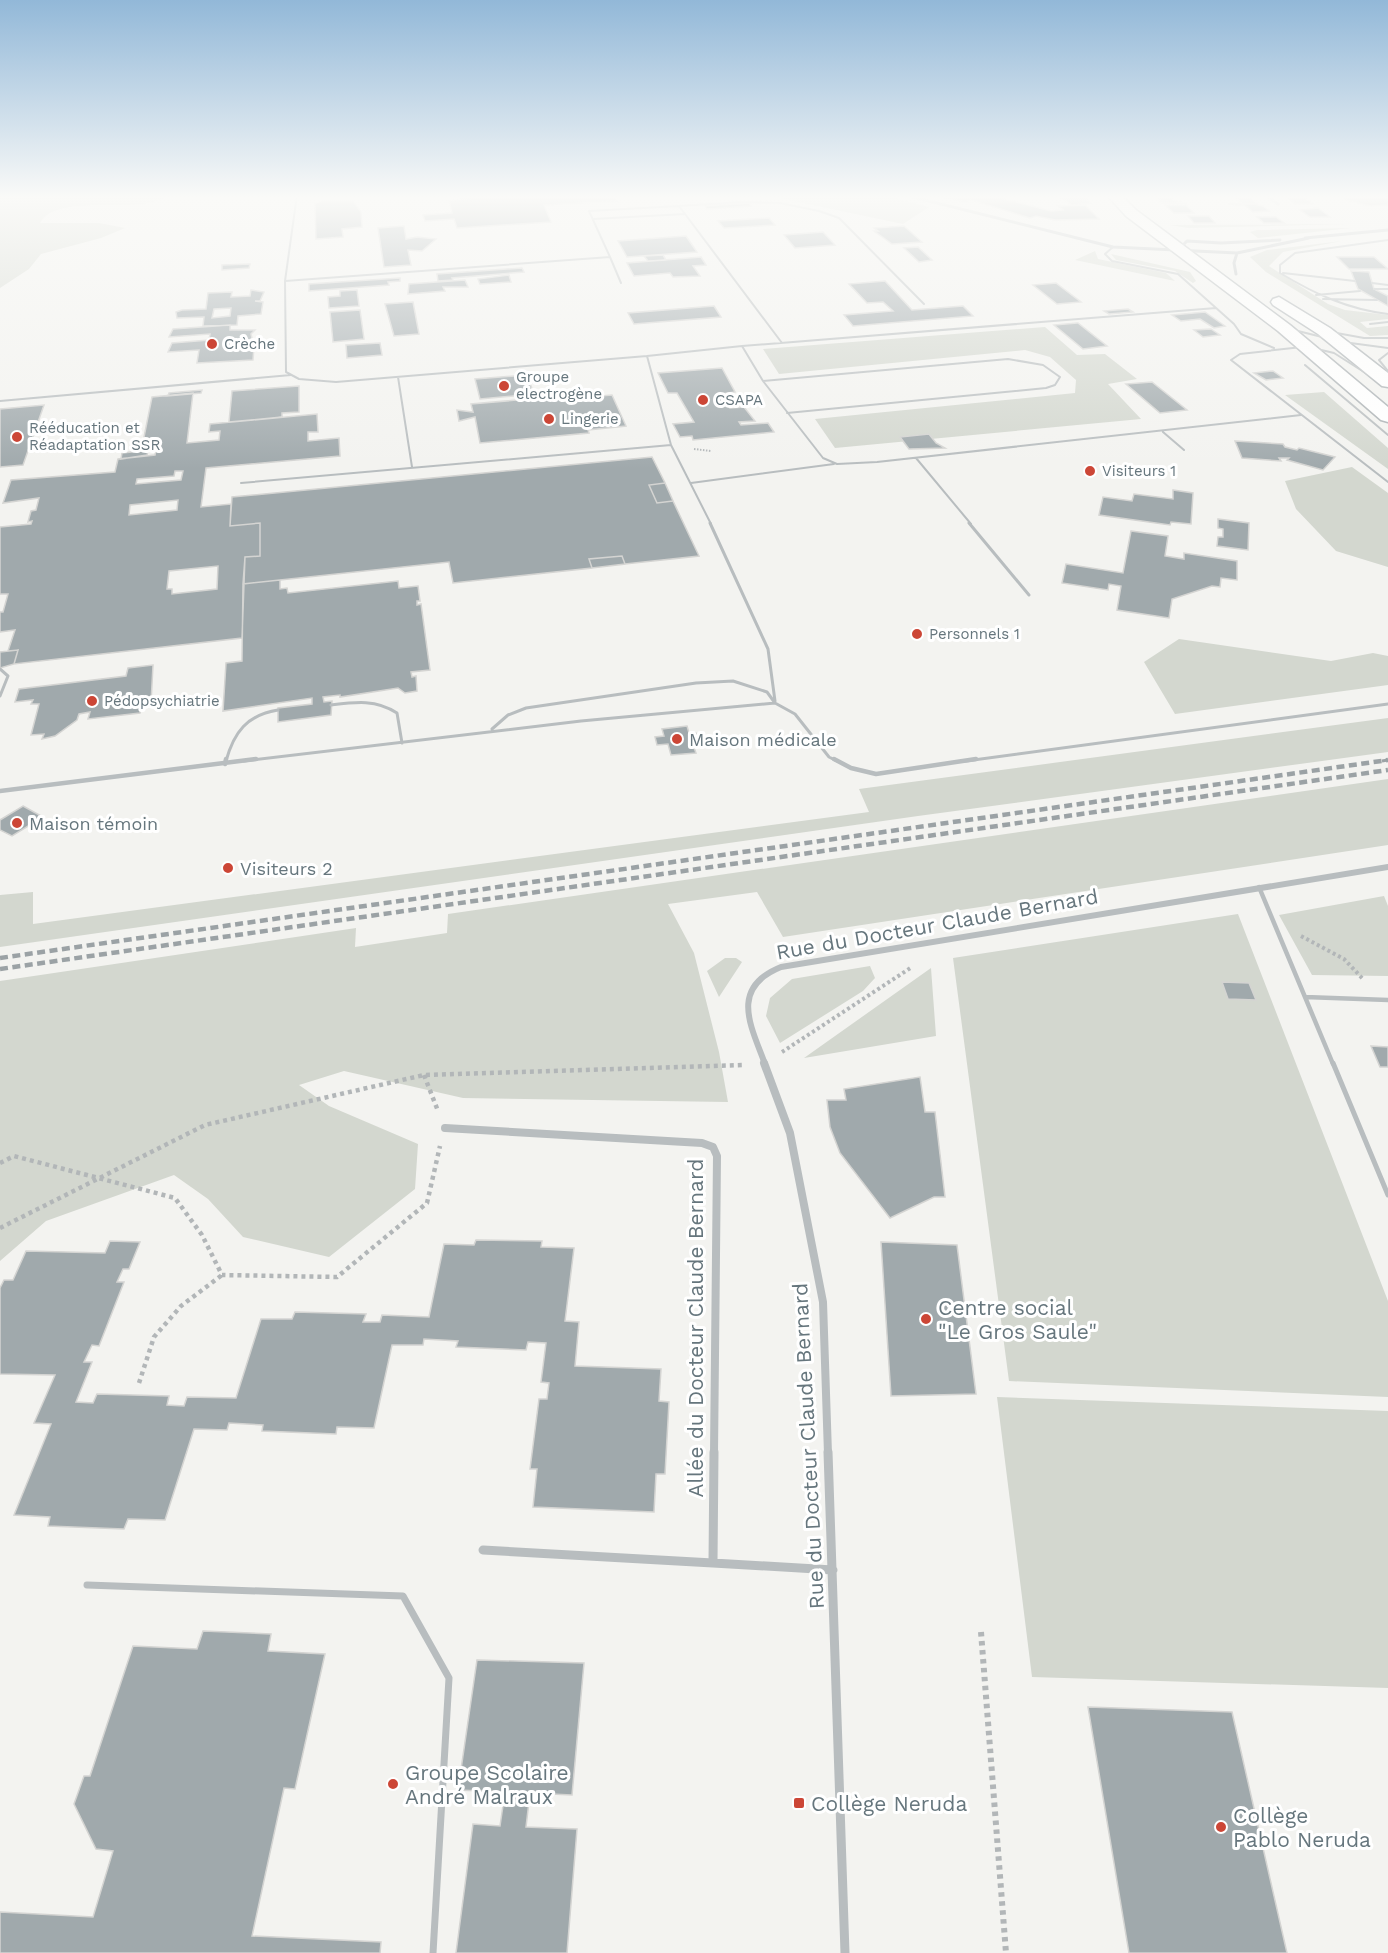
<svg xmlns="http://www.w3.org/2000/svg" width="1388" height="1953" viewBox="0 0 1388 1953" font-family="'Work Sans',sans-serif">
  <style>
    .green { fill: #d3d7cf }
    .building { fill: #a0a9ac; stroke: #d4d4d2; stroke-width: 1.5; fill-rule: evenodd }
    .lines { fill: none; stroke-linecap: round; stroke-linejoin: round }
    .secondary-casing { stroke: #abb1b4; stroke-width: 3 }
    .path-far3 { stroke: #b2b6b8; stroke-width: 2; stroke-dasharray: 1.5 1.5; stroke-linecap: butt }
    .path-far2 { stroke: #b2b6b8; stroke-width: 4; stroke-dasharray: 3 3; stroke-linecap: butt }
    .path-far1 { stroke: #b2b6b8; stroke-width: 4.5; stroke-dasharray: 4 4; stroke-linecap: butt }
    .path { stroke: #b2b6b8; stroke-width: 6; stroke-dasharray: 4.5 4.5; stroke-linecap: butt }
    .lane-far4 { stroke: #b8bdbf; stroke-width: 2 }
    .lane-far3 { stroke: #b8bdbf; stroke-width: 3 }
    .lane-far2 { stroke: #b8bdbf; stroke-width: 4.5 }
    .lane-far1 { stroke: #b8bdbf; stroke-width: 5 }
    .lane { stroke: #b8bdbf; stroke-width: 7 }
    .street-far3 { stroke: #b8bdbf; stroke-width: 3 }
    .street-far2 { stroke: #b8bdbf; stroke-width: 6 }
    .street-far1 { stroke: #b8bdbf; stroke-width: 8 }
    .street { stroke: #b8bdbf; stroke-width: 9 }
    .secondary { fill: #fff; fill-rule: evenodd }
    .rail-far1 { stroke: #9ba2a5; stroke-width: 3; stroke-dasharray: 7 3; stroke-linecap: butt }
    .rail { stroke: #9ba2a5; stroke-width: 4.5; stroke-dasharray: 8 4.5; stroke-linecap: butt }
    .poi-dot { fill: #cc4636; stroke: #fff; stroke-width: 2 }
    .labels { text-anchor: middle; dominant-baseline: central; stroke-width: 6; stroke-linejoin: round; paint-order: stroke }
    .far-poi-label { font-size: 15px; fill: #66767d; stroke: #fff; text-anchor: start }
    .poi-label { font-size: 18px; fill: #66767d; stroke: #fff; text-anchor: start }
    .near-street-label { font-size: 21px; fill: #66767d; stroke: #fff }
    .near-poi-label { font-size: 21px; fill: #66767d; stroke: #fff; text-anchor: start }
  </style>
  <rect width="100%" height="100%" fill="#f3f3f0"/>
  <path class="green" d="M0,195H175C165,198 154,202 143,204C119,208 53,197 40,223H99L125,228L101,238L41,254L29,269L0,288Z
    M765,195H882L929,207L903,224Z
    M1348,224L1188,228L1170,225Z
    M1351,228L1258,238L1250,232L1257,230Z
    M1342,241L1283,252L1269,266L1328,304L1345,310L1388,315V319L1360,322L1367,328L1388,326V335L1370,336L1266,272L1250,257L1267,250Z
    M1095,251L1098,259L1166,273L1175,281L1075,260Z
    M1111,254L1190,272L1196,281L1193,283L1175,271L1116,260Z
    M1045,327L1077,355L1105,354L1137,379L1108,384L1141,419L835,448L815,419L1075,393L1076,380L1050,357L1025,350L779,374L763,349Z
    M1324,392L1388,448V469L1285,395Z
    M1352,467L1388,493V567L1336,551L1296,509L1285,481Z
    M1179,639L1331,661L1373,653L1388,656V685L1175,714L1144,662Z
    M1388,718V752L918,816L0,947V895L33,892V924L869,812L859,789Z
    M1388,779V845L783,937L757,892L668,904L694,953L719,1052L728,1102L463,1098L344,1071L299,1085L329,1106L418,1144L415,1189L329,1257L243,1237L208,1199L174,1175L46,1221L0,1261V981L356,928L355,947L447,933L448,914Z
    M1384,896L1388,906V976L1312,975L1279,915Z
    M1238,914L1388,1301V1397L1009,1381L953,958Z
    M725,958H736L742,962L719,997L707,971Z
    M870,966L875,978L863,991L780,1043L766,1016L770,998L792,979Z
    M931,968L936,1036L804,1058Z
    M997,1397L1388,1411V1688L1032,1677Z"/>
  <path class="building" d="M521,195L540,197L614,195L617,201L544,205L551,222L457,228L454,219L425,221L423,215L452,213L449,200Z
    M953,195H989L1051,211L1063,210L1058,206L1085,205L1099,219L1055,220L1036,216L1030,218L971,200L965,202L946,198Z
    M1347,195H1388V205L1371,206L1349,201L1343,199Z
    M1233,196H1247L1258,204L1242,203Z
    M1172,198L1175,201L1187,203H1162L1157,199Z
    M1287,198H1305L1313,204H1295Z
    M1062,199H1087L1091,203L1072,205Z
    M324,201H353L361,212L362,227L342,229L343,237L316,239L315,203Z
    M749,203L751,206L707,209L705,206Z
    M1228,204H1255L1263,206L1269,211L1253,212L1246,206Z
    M1165,205H1186L1194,213H1174Z
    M1318,208L1330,217H1310L1300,210Z
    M1188,216H1209L1215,223H1194Z
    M1257,217H1276L1284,223H1264Z
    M769,218L775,225L724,228L718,221Z
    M404,226L406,239L417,237L436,239L422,251L408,250L411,265L384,267L378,228Z
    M904,226L922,242L892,244L874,231H878L874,228Z
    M823,232L835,245L795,248L784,235Z
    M686,236L697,252L627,257L618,241Z
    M918,247L932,260L919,262L904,248Z
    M663,255L666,260L648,261L644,256Z
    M701,257L706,265L693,266L700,276L673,277L670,273L634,276L627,263Z
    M1337,257H1374L1388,269H1349Z
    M250,264L249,268L222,270V265Z
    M522,268L524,272L452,278L453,280L438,281L437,274Z
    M1351,271L1369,272L1374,289L1388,296V306L1358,289Z
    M509,275L511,282L480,284L478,279Z
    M400,278V281L388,282L389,285L309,291V284Z
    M465,280L468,287H443L445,291L408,294L409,284Z
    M885,281L912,310L963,306L973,316L853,326L844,315L893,311L883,302L867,303L849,284Z
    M1056,283L1081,302L1057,304L1033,285Z
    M251,290L264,292L260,301H255L263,302L261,314L238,316L237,325L203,326L204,317L177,318L176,312L182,310L206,309L208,293L232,292L231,297L250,296ZM231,308L230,316L212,318L214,309Z
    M357,290L359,306L329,308L328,297L340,296V291Z
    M413,302L419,334L394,336L385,304Z
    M714,306L721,317L634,324L628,313Z
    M1128,309L1133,312L1109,314L1104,311Z
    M360,310L364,339L333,342L330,312Z
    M1205,312L1225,326L1214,328L1200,319L1181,321L1172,315Z
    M1077,323H1078L1107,346L1083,349L1054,325Z
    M230,325V330H255L251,334L254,346L253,360L197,363L199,350L168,352L172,343L209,340L210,334L169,337L173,329Z
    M1211,329L1220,335L1203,337L1194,330Z
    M380,343L382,355L347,358L346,345Z
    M722,368L735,392L721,394L730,408L744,407L755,421L739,422L741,425L768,423L774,432L693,440L692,436L680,437L673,424L694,422L677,393H668L658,373Z
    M1273,371L1283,378L1266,380L1254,373Z
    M527,375L534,394L480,399L475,379Z
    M1152,382L1187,410L1160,413L1126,384Z
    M299,386V412L282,413V417L229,422L232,391Z
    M202,390L201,393L168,396L169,393Z
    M193,393L187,443L219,440L220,431L209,432L210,424L317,414L318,432H308V441L339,438L340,456L206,468L201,507L231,504L230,526L260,523V556L245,557L242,638L14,664L18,650L8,651L15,630L0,632V612H3L8,594H0V527L31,524L32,521L28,522L31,511L36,510L39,498L3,503L11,480L115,472L118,459L155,455L157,445L142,447L152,397ZM175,471H183L181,480L136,484L137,479L174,476ZM178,500L177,510L129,515L130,505ZM218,566L217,589L172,594V589H167L169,571Z
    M575,395L576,398L612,395L626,426L588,430L589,433L480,443L475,417L459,421L457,410L473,412L471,404Z
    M44,405L23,465L0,467V409Z
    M929,434L936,443L945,448L909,449L900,437Z
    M1235,441L1283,444L1285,447L1297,450L1299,448L1335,457L1323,470L1287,460L1289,458H1279L1281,461L1242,458Z
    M157,445L156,450L148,451L147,455L121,459L122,453L141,451L142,447Z
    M652,457L665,483L649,485L657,503L673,501L699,556L625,564L622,556L589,559L592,568L453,583L449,562L243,584L245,557L260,556V523L230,526L232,497Z
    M665,483L673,501L657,503L649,485Z
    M1173,490L1193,493L1191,524L1171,522L1170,525L1099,515L1103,497L1132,501L1134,494L1173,499Z
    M1218,519L1249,523L1248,550L1217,546L1218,537H1223V529L1218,528Z
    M1131,531L1168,536L1165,556L1184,559V553L1237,561V580L1221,578L1220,587L1212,586L1172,599L1169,618L1117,610L1121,586L1109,584L1108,590L1062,583L1066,564L1123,573Z
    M622,556L625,564L592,568L589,559Z
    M280,580V589L287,588L288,593L398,581L399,588L418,586L420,601H417V605L421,604L430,670L411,672L412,677L416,676L417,691L405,693L398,688L340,697V695L323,697L324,702L332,701L331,715L278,722V708L312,704V698L223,711L226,663L242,661L243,584Z
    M18,650L14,664L0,668V652Z
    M153,665L151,703L142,704L140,713L88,719L90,712L79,714L77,720L55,736L42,739L44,734L31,735L39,704H31L33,700L15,702L19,689L126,676L128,668Z
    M687,726L689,733H696L699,741L692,742L696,753L671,755L668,744L657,745L655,737L664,736L662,729Z
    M23,806L43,817L12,836L0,830V820Z
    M1222,982L1249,983L1256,1000L1228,999Z
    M1371,1046L1388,1047V1067H1380Z
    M920,1077L925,1112H935L945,1197H934L890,1218L840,1153L830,1127L827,1100H846L844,1089Z
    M476,1240L542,1241L541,1247L574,1248L565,1321L579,1322L575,1366L661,1369L659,1401L669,1402L665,1474H656L654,1512L533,1507L537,1469H530L539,1399H547L549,1383L541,1382L546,1343L528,1342L526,1350L456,1347L458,1341L424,1339L423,1345H392L374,1428L337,1427L336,1434L262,1431L263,1425L229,1423L227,1430L194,1429L165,1520L128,1519L124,1529L48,1526L50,1517L14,1515L51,1424L34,1423L55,1375L0,1374V1288L4,1280H13L26,1251L105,1253L110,1241L140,1242L129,1269H123L117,1282H124L99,1346L92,1345L84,1362H92L76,1402L93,1403L97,1394L169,1396L167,1405L184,1406L187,1397L236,1398L261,1319H292L295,1312L366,1314L363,1322H380L382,1315L429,1317L444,1244L474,1245Z
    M881,1242L957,1245L976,1394L891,1396Z
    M203,1631L271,1634L268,1651L325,1654L295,1789L284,1788L252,1936L381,1942L380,1953H0V1912L93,1917L113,1851L96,1849L74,1804L84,1776H90L133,1646L197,1649Z
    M477,1660L584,1663L572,1795L530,1793L526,1827L577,1829L567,1953H456L473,1824L500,1826L505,1792L458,1790Z
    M1088,1707L1232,1712L1287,1953H1129Z"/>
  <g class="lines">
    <defs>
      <path id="secondary" d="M1107,195H1121L1136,210L1290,325L1388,407V422L1381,420L1278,331L1126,216Z
        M1279,297L1330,328L1388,373V387L1382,386L1318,334L1273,305L1271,302L1273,299Z"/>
    </defs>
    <use href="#secondary" class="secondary-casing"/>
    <path class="path-far3" d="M694,449L711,451"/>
    <path class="path-far2" d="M1301,936L1344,959L1363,979
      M782,1052L912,967"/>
    <path class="path-far1" d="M424,1075L438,1111
      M0,1163L14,1156L175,1198L202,1235L222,1275L337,1277L427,1203L440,1146
      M0,1228L205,1125L424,1075L743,1065
      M139,1383L154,1337L181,1306L222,1275"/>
    <path class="path" d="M981,1632L1006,1953"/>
    <path class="lane-far4" d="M679,206L741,202L780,203L819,211L839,218L924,304
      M593,219L685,214
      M1388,240L1295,253L1280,265V273C1315,294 1347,309 1388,314
      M1113,247L1105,254L1112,261L1178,274L1234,324L1241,334L1274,348
      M610,257L589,211L679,206L782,343
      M1283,273L1355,281
      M285,281L610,257L621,283
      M1372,283L1388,285
      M1374,289H1388
      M1316,295L1360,291
      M1323,299L1377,300
      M1370,324L1388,322
      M1294,330L1326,338
      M1331,332L1364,338H1388
      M1343,342L1388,348
      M742,346L1216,308
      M1302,347L1240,354L1231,360L1388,482
      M1313,348L1334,353L1375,379
      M647,356L742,346L763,381L823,458L837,464L877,462L1301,415
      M1305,365L1388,435
      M1384,375L1388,371L1379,360L1388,353
      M398,377L412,467
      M763,381L1008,359L1043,365L1060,377L1055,385L1046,388L787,413
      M0,401L291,375
      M1163,432L1184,450
      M671,445L711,524
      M916,458L971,524
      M241,483L671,445L647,356L336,382L299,379L286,372L285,281L297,195
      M691,483L834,464"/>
    <path class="lane-far3" d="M710,523L768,649L775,701
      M969,523L1029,595
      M0,669L8,676L0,696
      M331,705C355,702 376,699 397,713L402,743
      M492,729L508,715L526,708L696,683L733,681L767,692L775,703L795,714L829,757L837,761
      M226,761C234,732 247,715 278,710
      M244,761L581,721L775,703
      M966,761L1388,704"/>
    <path class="lane-far2" d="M834,759L851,768L876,774L976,759
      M225,764L226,759
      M0,791L256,759
      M1259,887L1333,1064
      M1305,997L1388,1000"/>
    <path class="lane-far1" d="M1333,1063L1388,1195"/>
    <path class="lane" d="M87,1585L403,1596L449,1678L433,1953"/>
    <path class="street-far3" d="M905,195L1113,247L1237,253L1309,238
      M1266,195L1278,204
      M1305,238L1388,230
      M1179,249L1187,241L1221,243L1280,240
      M1236,274L1234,263L1237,253"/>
    <path class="street-far2" d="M765,1064C751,1026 729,988 781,967L1388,867"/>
    <path class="street-far1" d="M764,1063L790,1133L823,1302L828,1454
      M445,1128L702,1143L713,1147L717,1156L714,1454"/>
    <path class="street" d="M714,1452L713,1563L833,1570
      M828,1452L845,1953
      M483,1550L713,1563"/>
    <use href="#secondary" class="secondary"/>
    <path class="rail-far1" d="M1382,761L1388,760"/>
    <path class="rail" d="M0,958L1388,760
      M0,969L1388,770"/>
  </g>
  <linearGradient id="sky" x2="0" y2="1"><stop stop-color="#92b8d8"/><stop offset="0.42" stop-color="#fafaf8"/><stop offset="1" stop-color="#fafaf8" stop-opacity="0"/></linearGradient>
  <rect width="1388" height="469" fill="url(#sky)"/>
  <g class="poi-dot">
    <circle cx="212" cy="344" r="6"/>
    <circle cx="504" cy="386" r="6"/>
    <circle cx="703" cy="400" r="6"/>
    <circle cx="549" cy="419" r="6"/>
    <circle cx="17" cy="437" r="6"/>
    <circle cx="1090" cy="471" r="6"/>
    <circle cx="917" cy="634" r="6"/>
    <circle cx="92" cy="701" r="6"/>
    <circle cx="677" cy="739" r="6"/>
    <circle cx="17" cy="823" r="6"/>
    <circle cx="228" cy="868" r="6"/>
    <circle cx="926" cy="1319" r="6"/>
    <circle cx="393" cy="1784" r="6"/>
    <rect x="793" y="1797" width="12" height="12" rx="3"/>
    <circle cx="1221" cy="1827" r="6"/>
  </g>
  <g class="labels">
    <g class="far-poi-label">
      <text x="224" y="344">Crèche</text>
      <text x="516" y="377">Groupe<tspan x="516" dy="17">electrogène</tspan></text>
      <text x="715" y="400">CSAPA</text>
      <text x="561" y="419">Lingerie</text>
      <text x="29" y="428">Rééducation et<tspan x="29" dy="17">Réadaptation SSR</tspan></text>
      <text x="1102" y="471">Visiteurs 1</text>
      <text x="929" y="634">Personnels 1</text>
      <text x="104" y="701">Pédopsychiatrie</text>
    </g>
    <g class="poi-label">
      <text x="689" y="739">Maison médicale</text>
      <text x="29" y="823">Maison témoin</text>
      <text x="240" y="868">Visiteurs 2</text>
    </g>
    <g class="near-street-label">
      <text transform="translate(937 924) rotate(-10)">Rue du Docteur Claude Bernard</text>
      <text transform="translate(695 1328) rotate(-90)">Allée du Docteur Claude Bernard</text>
      <text transform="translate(808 1446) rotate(-93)">Rue du Docteur Claude Bernard</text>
    </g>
    <g class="near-poi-label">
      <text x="938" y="1307">Centre social<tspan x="938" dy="24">"Le Gros Saule"</tspan></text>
      <text x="405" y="1772">Groupe Scolaire<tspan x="405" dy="24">André Malraux</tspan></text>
      <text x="811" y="1803">Collège Neruda</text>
      <text x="1233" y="1815">Collège<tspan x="1233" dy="24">Pablo Neruda</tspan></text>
    </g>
  </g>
</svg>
